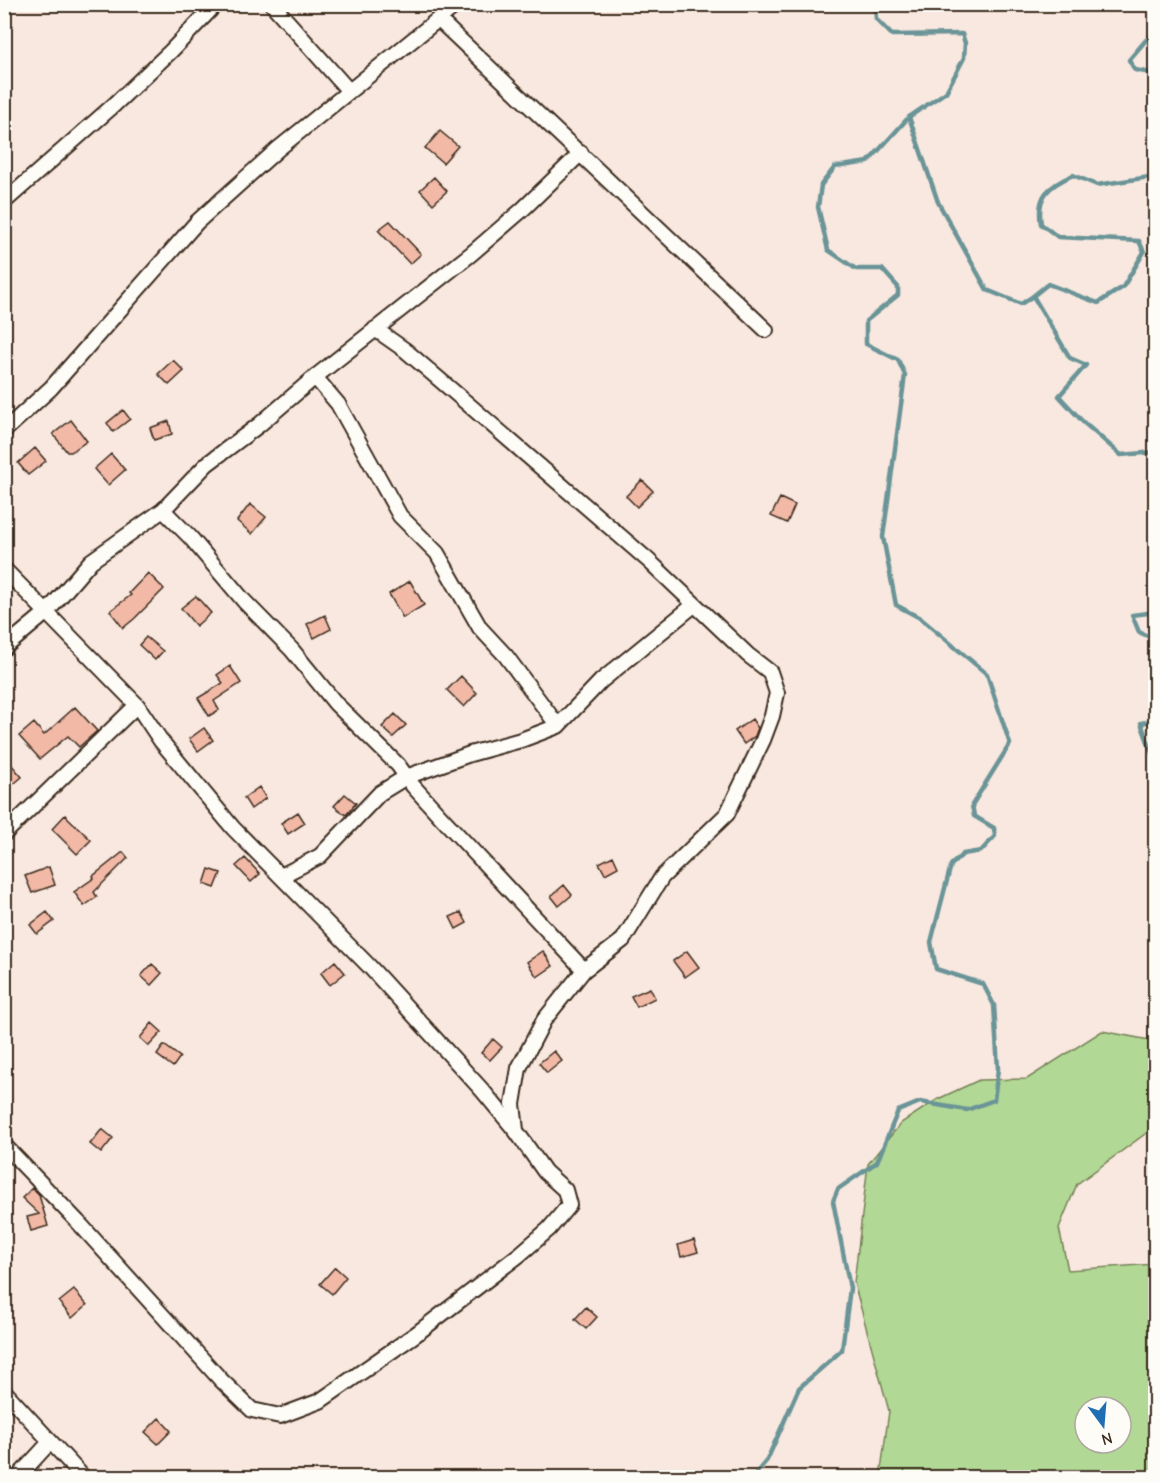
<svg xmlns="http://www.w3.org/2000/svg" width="1160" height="1482" viewBox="0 0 1160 1482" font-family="'Comic Neue',sans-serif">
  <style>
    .green { fill: #b1d894; stroke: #768159; stroke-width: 1.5; fill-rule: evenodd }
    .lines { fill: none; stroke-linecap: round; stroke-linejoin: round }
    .stream { stroke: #6a9497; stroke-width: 4.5 }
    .building { fill: #f1b9a6; stroke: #3b2a1e; stroke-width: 1.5 }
    .minor-casing { stroke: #3b2a1e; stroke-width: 18 }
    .minor { stroke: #fdfcf7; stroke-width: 14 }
  </style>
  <rect width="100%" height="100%" fill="#f9e8df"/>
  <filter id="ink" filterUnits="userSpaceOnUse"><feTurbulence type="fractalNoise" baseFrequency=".0167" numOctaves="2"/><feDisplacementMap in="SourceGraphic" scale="12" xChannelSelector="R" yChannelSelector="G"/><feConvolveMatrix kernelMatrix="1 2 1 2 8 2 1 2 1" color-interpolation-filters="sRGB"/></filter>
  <g filter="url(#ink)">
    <path class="green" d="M1102,1031L1149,1040L1155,1053V1113L1149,1131L1077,1184L1059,1228L1068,1270L1155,1264V1477H880L889,1411L854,1283L868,1164L901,1123L938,1099L979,1080L1027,1079ZM1085,1407H1121V1443H1085Z"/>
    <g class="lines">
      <path class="stream" d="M1156,32L1146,40L1129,60L1135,70L1156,74
        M909,117L938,202L987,290L1021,304L1033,296
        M1156,176L1097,185L1073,175C1049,186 1036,195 1041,224L1058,237L1139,241L1144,252L1123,287L1098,303L1048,284L1033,296L1070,358L1086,365L1059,396L1083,422L1121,455L1156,452
        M1156,612L1132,615L1139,632L1156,640
        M1156,720L1141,723L1156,764
        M752,1478L767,1460L799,1388L842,1350L850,1288L833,1201L838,1189L877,1162L898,1111L920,1102L967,1110L994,1100L998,1069L994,1005L983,984L936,969L931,942L951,865L963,854L981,851L995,836L994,828L974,816L972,805L1010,744L987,674L920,618L896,605L883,537L905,375L898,360L866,344V321L898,295V287L882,269H856L828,250L818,207L821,185L835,167L868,162L909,117L946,92L964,58L965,43L962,34L892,35L876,19L875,4"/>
    </g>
    <path class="building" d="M440,131L458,146L443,163L425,148Z
      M434,177L447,191L433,204L420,190Z
      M390,221L421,254L410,264L378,230Z
      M173,360L184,371L169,385L158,374Z
      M123,410L130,419L113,432L107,423Z
      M71,420L87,441L71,452H67L53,434Z
      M169,421L172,434L154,440L150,428Z
      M35,448L46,461L28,475L18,463Z
      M111,454L125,470L108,485L94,469Z
      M642,480L653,491L637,507L626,496Z
      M780,498L795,505L787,523L771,516Z
      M250,504L266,517L252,534L237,521Z
      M148,573L164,589L134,619L123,628L110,611L131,595L129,593Z
      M410,581L424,605L403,618L389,594Z
      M196,596L211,613L196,626L181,608Z
      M325,615L331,629L314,638L307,624Z
      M146,637L163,651L155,660L139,645Z
      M230,666L241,683L214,701L219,710L209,716L198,698L223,683L217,675Z
      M461,676L477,693L464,707L447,690Z
      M75,707L97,731L79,747L68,736L40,759L19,736L34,723L44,735Z
      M395,714L406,725L393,737L382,727Z
      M752,719L758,728L755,736L744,744L735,731Z
      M204,728L213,740L198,751L189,739Z
      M4,756L22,777L4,792Z
      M259,787L266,798L251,809L244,798Z
      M345,794L356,803L346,815L334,806Z
      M298,812L305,823L288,834L281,823Z
      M65,815L91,840L77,854L52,829Z
      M123,852L128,858L94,892L97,897L84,906L74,892L94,878L93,876Z
      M613,856L618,867L605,874L599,863Z
      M245,858L260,874L251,882L236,866Z
      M49,867L55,885L32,893L25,876Z
      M209,869L221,873L215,888L204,884Z
      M564,885L572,895L559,906L551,896Z
      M47,912L54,921L37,934L30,925Z
      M461,912L467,923L456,929L450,917Z
      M543,951L553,966L537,977L527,962Z
      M687,951L699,967L685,977L673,961Z
      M335,961L345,973L330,985L321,973Z
      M152,964L162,973L151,985L141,976Z
      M650,988L655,998L637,1007L631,996Z
      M152,1023L162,1032L149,1046L140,1038Z
      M493,1039L502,1047L490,1060L481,1053Z
      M164,1045L180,1057L173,1067L157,1055Z
      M554,1051L562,1061L547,1073L539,1063Z
      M102,1129L113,1138L101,1153L90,1144Z
      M32,1188L39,1195L48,1226L31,1231L27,1217L39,1214L22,1198Z
      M694,1240L698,1252L681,1257L678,1245Z
      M335,1267L346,1277L332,1294L320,1284Z
      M74,1290L87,1305L72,1318L59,1302Z
      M586,1307L597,1317L586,1329L575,1319Z
      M159,1418L171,1431L158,1444L145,1432Z"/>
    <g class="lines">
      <defs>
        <path id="minor" d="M272,4L349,91
          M439,20L766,330
          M4,202L114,105L171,51L216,4
          M375,329L405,350L454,392L649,561L748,655L770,672L777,693L772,716L763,740L727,814L662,877L623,940L584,970L544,1020L519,1068L513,1104L516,1130
          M315,377L338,404L400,516L437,553L480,628L506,656L558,726
          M4,431L51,388L197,222L278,149L457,4
          M163,510L190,537L244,601L292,650L336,704L398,765L413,786L442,818L584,970
          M4,569L137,705L161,741L233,828L369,966L482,1090L516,1131L545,1172L565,1190L569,1205L549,1229L519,1255L416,1334L320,1401L280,1416L252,1410L221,1380L78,1222L4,1145
          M4,648L47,612L91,561L163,510L207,464L259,425L315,377L471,254L522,210L581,153
          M4,834L137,705
          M281,876L320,856L380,793L406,777L470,754L521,740L558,726L601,681L694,605
          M4,1391L84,1478
          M17,1478L50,1442"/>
      </defs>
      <use href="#minor" class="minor-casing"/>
      <use href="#minor" class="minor"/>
    </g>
  </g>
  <rect width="1160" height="1482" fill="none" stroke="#fdfcf7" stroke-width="24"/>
  <rect x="12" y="12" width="1136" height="1458" fill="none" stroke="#3b2a1e" stroke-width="2" filter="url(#ink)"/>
  <g transform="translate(1103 1425) rotate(164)"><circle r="28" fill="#fdfcf7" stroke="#afa8a0" stroke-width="1.5"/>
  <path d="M0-4.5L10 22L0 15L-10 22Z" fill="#1f6fb2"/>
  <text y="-9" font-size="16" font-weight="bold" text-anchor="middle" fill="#3b2a1e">N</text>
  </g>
</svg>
